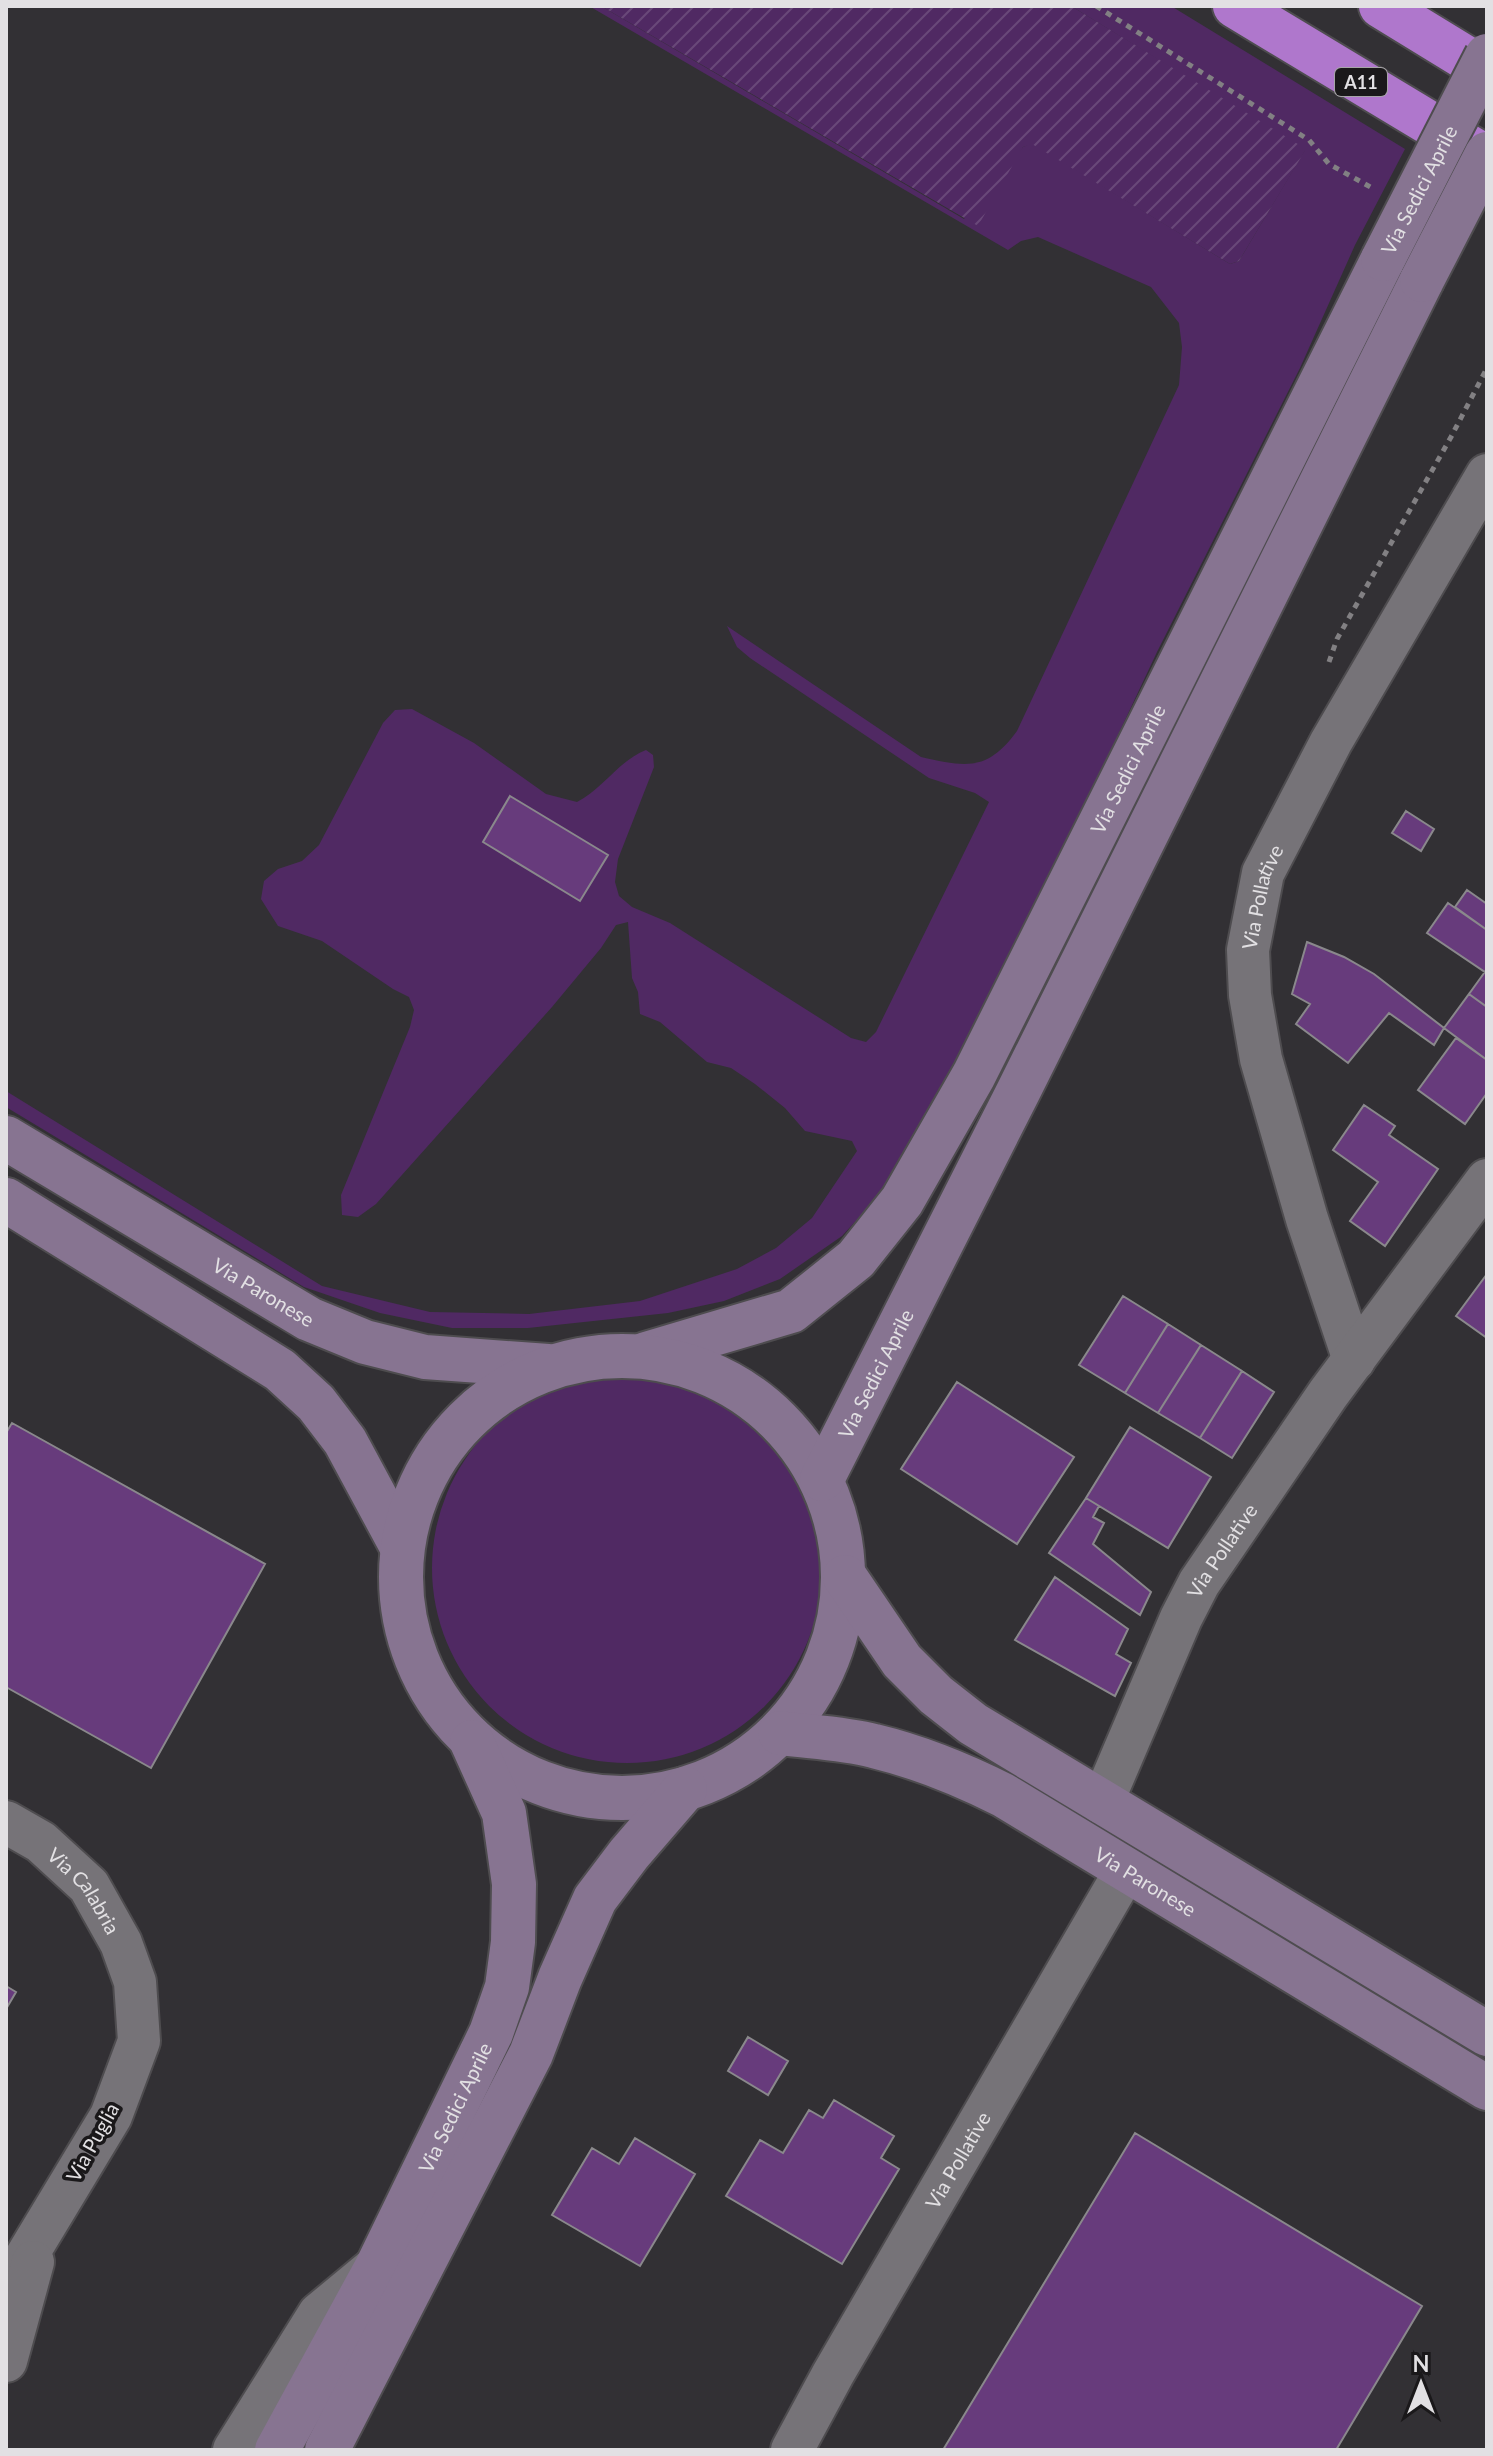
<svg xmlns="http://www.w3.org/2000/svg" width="1493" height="2456" viewBox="0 0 1493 2456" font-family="Lato,sans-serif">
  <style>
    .grass { fill: #502963 }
    .garden { fill: url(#garden-furrows) }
    .building { fill: #673b7c; stroke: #8a888c; stroke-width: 2 }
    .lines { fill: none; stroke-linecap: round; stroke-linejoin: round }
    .street-casing { stroke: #4e4c4f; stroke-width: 46 }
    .secondary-casing { stroke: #4e4c4f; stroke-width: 48 }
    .highway-casing { stroke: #4e4c4f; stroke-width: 48 }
    .path { stroke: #828083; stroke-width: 5; stroke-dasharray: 6 6; stroke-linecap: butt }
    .street { stroke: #767378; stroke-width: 42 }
    .secondary { stroke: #877491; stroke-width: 44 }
    .highway { stroke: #af77cc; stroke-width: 44 }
    .secondary-bridge-casing { stroke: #4e4c4f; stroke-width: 48; stroke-linecap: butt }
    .secondary-bridge { stroke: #877491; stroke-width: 44 }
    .labels { text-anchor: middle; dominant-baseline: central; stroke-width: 7; stroke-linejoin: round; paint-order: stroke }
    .shield { fill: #1a181a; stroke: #a6a4a7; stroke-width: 2 }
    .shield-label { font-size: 18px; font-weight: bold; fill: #e2e0e3 }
    .street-label { font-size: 20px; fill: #e2e0e3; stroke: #1a181a }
  </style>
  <defs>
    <pattern id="garden-furrows" width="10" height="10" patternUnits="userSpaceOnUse" patternTransform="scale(2)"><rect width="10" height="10" fill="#502963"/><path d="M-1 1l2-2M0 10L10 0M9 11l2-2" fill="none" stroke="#694879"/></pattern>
  </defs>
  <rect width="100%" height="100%" fill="#323034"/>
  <path class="grass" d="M589,6H601L964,219L1023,147L1032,143L1230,264L1239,261L1305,150L1071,6H1171L1405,149L1355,245L1300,368L1157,652L1047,886L925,1126L887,1187L842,1236L780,1279L724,1301L668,1313L528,1328H452L380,1313L304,1287L6,1107V1091L322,1286L430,1312L529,1314L640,1301L737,1269L776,1248L812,1218L857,1151L852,1141L805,1131L785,1108L755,1084L731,1068L707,1062L660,1022L640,1014L638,992L632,978L628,922L616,925L601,948L552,1007L376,1204L358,1217L342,1215L341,1195L410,1027L414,1010L409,997L393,989L322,941L278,926L261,899L264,881L278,869L302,861L319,845L383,723L395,710L412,709L474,743L546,794L577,802C603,789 618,761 646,750L653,755L654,767L618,859L615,882L619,896L632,907L670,923L851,1038L866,1042L876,1032L989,802L975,793L929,778L750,658L737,647L727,626L921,757C966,767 987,772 1017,731L1179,385L1182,347L1179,323L1151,287L1038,237L1021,241L1008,250Z
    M432 1568a195 195 0 1 1 390 0a195 195 0 1 1-390 0Z"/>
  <path class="garden" d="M601,6H1071L1306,149L1239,261L1230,264L1032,144L1023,147L978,226Z"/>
  <path class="building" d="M510,796L608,855L580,901L483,842Z
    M1406,811L1434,829L1421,851L1392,833Z
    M1467,890L1487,904V930L1455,907Z
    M1448,903L1487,930V969L1485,972L1427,933Z
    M1307,942L1344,957L1374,974L1444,1028L1434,1045L1389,1013L1348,1063L1296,1024L1310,1004L1292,994Z
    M1487,969V1007L1469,994Z
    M1469,994L1487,1007V1060L1444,1028Z
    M1456,1038L1487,1060V1093L1465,1124L1418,1090Z
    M1364,1105L1395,1126L1389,1135L1438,1169L1385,1246L1350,1221L1378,1182L1333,1150Z
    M1487,1274V1338L1456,1316Z
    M1123,1296L1168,1324L1125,1393L1079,1365Z
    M1168,1324L1201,1345L1158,1413L1125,1393Z
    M1201,1345L1242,1371L1200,1438L1158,1413Z
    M1242,1371L1274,1392L1232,1458L1200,1438Z
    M957,1382L1074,1457L1017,1544L901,1469Z
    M12,1423L265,1564L151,1768L6,1687V1433Z
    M1130,1427L1211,1477L1168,1548L1086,1498Z
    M1086,1498L1099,1506L1093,1517L1104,1523L1093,1544L1151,1592L1140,1615L1049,1553Z
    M1055,1577L1128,1629L1116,1654L1131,1663L1115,1696L1015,1640Z
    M6,1986L16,1992L6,2009Z
    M748,2037L788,2061L768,2095L728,2071Z
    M834,2100L894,2136L881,2158L899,2169L842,2264L726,2196L760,2140L783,2153L809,2110L823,2118Z
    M1135,2133L1422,2306L1336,2450H943Z
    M635,2138L695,2174L640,2266L552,2215L592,2148L619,2164Z"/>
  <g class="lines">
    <defs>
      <g id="street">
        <path id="s1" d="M1354,1360L1307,1219L1261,1059L1250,995L1248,950L1263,873L1331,742L1487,475"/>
        <path id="s2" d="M1102,1803L1181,1618L1199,1583L1328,1394L1487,1180"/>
        <path id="s3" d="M6,1822L41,1842L89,1886L121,1943L135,1982L139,2041L111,2116L6,2290"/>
        <path d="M6,2361L33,2262"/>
        <path d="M234,2450L319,2314L377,2266"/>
        <path id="s4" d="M792,2450L833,2374L1126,1870"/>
      </g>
      <g id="secondary">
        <path id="s5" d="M6,1138L309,1319L365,1342L425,1357L548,1366"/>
        <path d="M6,1200L280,1370L316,1403L345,1441L401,1545"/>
        <path id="s6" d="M646,1354L791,1311L856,1259L902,1201L974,1075L1383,259"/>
        <circle cx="622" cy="1577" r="221"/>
        <path id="s7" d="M822,1479L1019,1090L1422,280"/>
        <path d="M845,1577L902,1661L936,1695L973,1724L1487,2034"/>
        <path id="s8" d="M780,1733C811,1737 844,1738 874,1746C920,1757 961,1774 1003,1795L1487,2088"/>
        <path id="s9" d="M277,2450L378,2265L491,2033L507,1987L513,1942L514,1884L504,1813L472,1742"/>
        <path d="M327,2450L531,2054L560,1978L595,1899L629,1854L685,1789"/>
      </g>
      <path id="highway" d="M1235,6L1479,153
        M1381,6L1487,71"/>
    </defs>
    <use href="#street" class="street-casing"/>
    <use href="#secondary" class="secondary-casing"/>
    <use href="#highway" class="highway-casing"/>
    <path class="path" d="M1096,6L1309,140L1329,164L1374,189
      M1329,662L1337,639L1451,437L1487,368"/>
    <use href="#street" class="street"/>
    <use href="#secondary" class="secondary"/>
    <use href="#highway" class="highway"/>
    <defs>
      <g id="secondary-bridge">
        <path id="s10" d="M1383,259L1487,56"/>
        <path d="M1422,280L1487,154"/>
      </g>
    </defs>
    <use href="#secondary-bridge" class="secondary-bridge-casing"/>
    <use href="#secondary-bridge" class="secondary-bridge"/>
  </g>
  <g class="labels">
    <rect class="shield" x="1335" y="68" width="52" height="28" rx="6"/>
    <g class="shield-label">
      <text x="1361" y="82">A11</text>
    </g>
    <g class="street-label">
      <text stroke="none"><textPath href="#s10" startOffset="78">Via Sedici Aprile</textPath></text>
      <text stroke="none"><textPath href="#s6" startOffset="796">Via Sedici Aprile</textPath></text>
      <text stroke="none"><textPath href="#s1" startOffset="480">Via Pollative</textPath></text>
      <text stroke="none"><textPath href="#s5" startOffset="300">Via Paronese</textPath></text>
      <text stroke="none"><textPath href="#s7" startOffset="118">Via Sedici Aprile</textPath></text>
      <text stroke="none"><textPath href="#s2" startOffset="280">Via Pollative</textPath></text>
      <text stroke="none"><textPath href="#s8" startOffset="400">Via Paronese</textPath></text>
      <text stroke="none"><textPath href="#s3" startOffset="106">Via Calabria</textPath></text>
      <text stroke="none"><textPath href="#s9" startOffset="386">Via Sedici Aprile</textPath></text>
      <text transform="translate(92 2142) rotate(-61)">Via Puglia</text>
      <text stroke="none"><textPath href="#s4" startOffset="334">Via Pollative</textPath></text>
    </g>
  </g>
  <rect width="1493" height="2456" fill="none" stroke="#e2e0e3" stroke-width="16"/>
  <g transform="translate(1421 2384)" stroke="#1a181a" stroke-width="6" paint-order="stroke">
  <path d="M0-6L14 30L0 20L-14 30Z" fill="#e2e0e3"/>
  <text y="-12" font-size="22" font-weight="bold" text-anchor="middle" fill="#e2e0e3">N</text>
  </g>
</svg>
